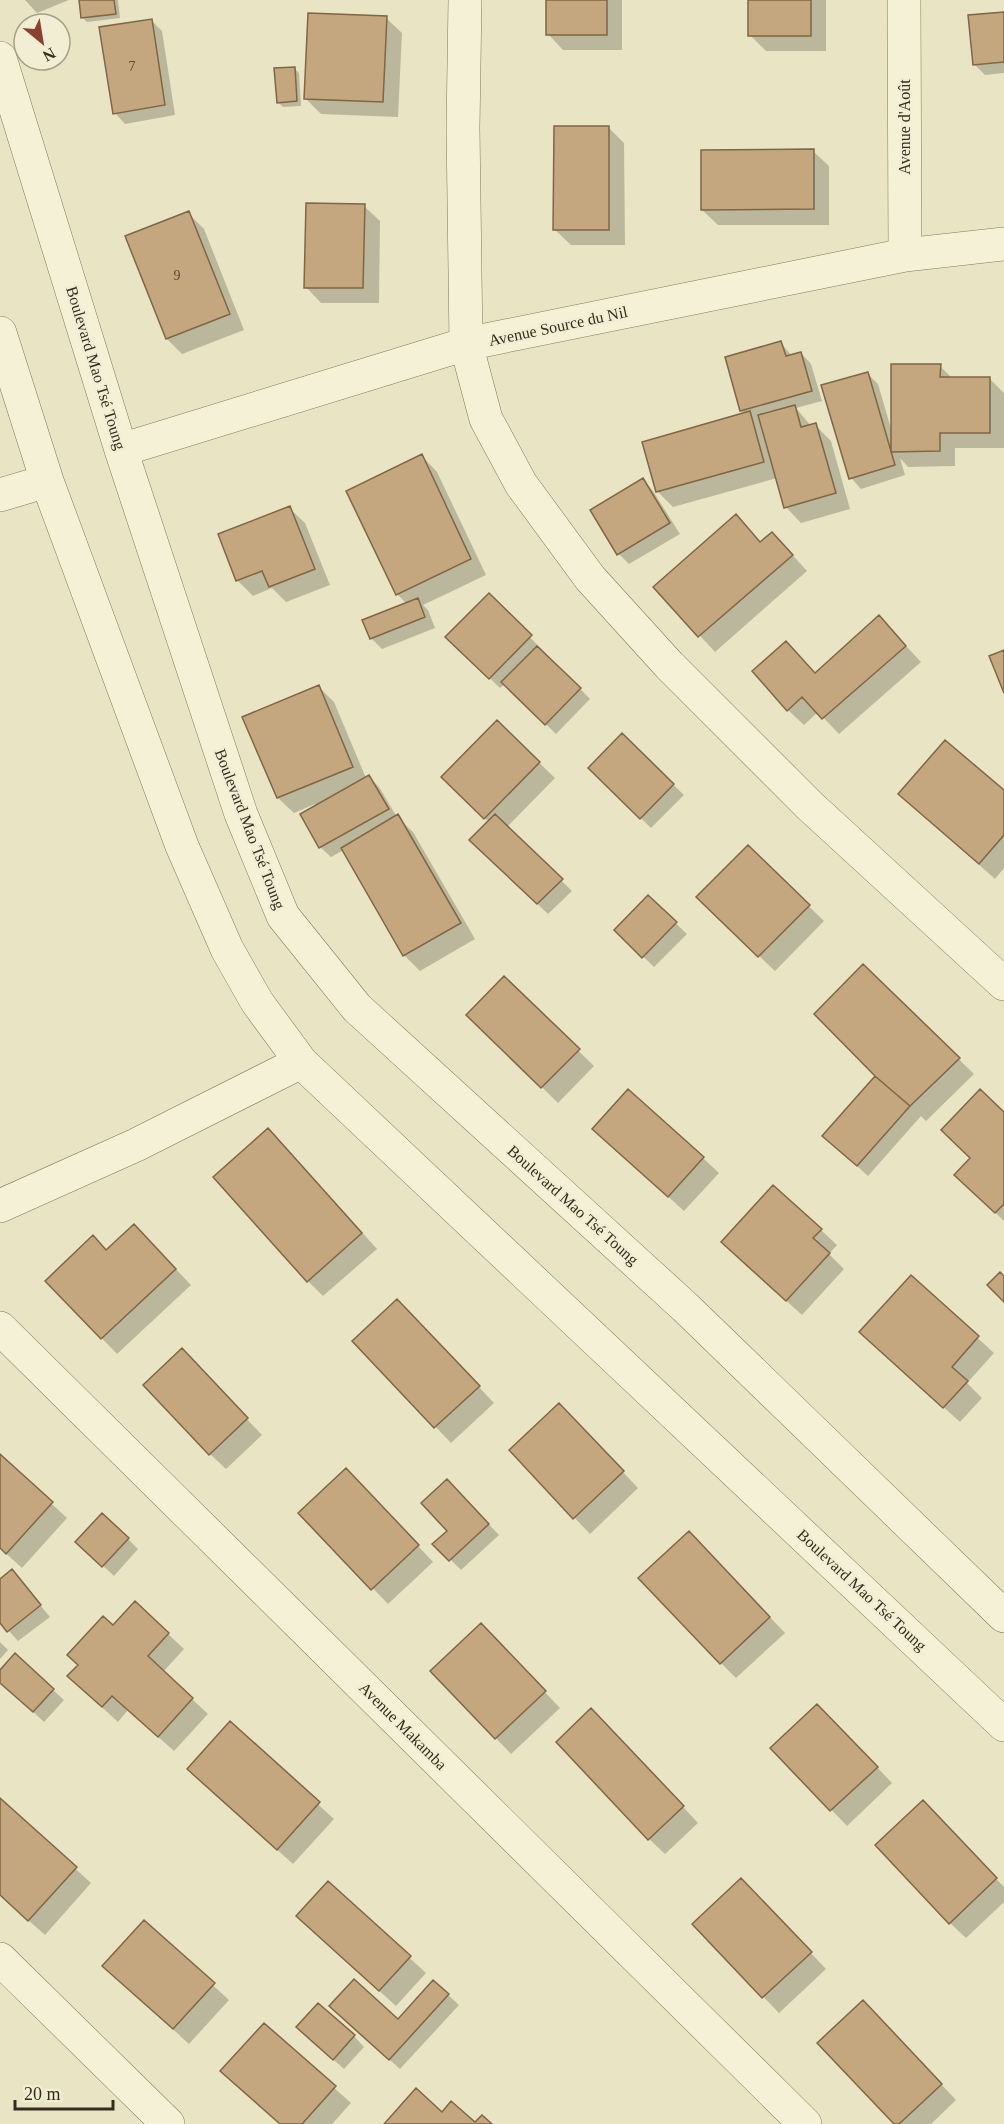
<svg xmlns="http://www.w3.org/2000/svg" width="1004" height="2124" viewBox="0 0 1004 2124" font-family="Georgia,serif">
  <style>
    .shadow { fill: #0003 }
    .building { fill: #c4a77e; stroke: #7f6644; stroke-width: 1.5 }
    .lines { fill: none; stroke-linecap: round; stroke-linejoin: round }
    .minor-casing { stroke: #82775c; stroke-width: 34 }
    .minor { stroke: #f5f1d6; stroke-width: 33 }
    .labels { text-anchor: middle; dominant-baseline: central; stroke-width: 5; stroke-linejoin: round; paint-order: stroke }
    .number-label { font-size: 14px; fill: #584b37 }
    .street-label { font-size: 16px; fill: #342c1f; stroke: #f2eed3 }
  </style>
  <rect width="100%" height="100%" fill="#e9e5c4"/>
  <path class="shadow" d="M25,0H69L37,13Z
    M80,0H118L120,18L87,22L82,17Z
    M548,0H622V50H563L548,34Z
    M750,0H826V51H766L750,35Z
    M1004,14V73L985,75L974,64Z
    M386,18L402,33L398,117L321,114L305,98Z
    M151,20L162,31L175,115L125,124L115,113Z
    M294,68L299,73L301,106L283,107L278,102Z
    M609,128L624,143L625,245H571L555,230Z
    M813,151L829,166V225H718L702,210Z
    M364,206L380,221L379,303H321L306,287Z
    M188,213L204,229L244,330L182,354L167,339Z
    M781,343L792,356L801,353L811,364L822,401L796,408L811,426L815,425L831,441L850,509L801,523L786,507L777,478L673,507L658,492L644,443L745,414L741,411Z
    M940,366L952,378H989L1004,393V448H955V466L908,467L900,458L905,475L861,489L851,478L867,373L878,384L892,432Z
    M422,456L437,472L486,575L423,605L428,610L435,628L382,649L371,638L407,604L397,594Z
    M643,480L653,491L680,534L629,564L619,554Z
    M289,508L305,523L330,585L286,602L272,588L253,596L237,580Z
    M736,516L761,543L787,549L807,571L715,652L655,587Z
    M489,595L590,699L556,734L505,684L500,688L447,637Z
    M879,617L921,662L839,734L818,712L804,725L788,710L815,674Z
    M319,687L334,702L366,778L369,777L379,787L397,817L413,832L475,939L420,971L405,956L344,850L331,857L320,847L315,804L294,813L278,798Z
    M497,722L555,778L507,827L572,891L548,914L482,851L489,822L443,777Z
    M622,735L684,795L651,828L590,768Z
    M1004,792V868L995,879L900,794Z
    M748,847L824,921L775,971L714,913Z
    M648,897L687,934L654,967L616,930Z
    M863,966L974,1074L926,1121L921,1116L868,1176L824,1136L876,1077Z
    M504,978L594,1066L558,1103L468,1015Z
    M1004,1114V1221L972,1190V1158Z
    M610,1144L703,1158L719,1173L684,1211Z
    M284,1146L377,1249L323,1296L308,1281Z
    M821,1230L837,1245L829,1254L844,1269L802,1315L739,1258Z
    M150,1242L191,1285L117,1354L47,1281L107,1252Z
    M911,1277L994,1353L967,1383L982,1398L960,1422L876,1347Z
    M412,1316L494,1403L451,1443L354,1341Z
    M197,1366L262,1435L226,1469L210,1454Z
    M574,1420L638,1488L590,1534L511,1451Z
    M0,1456L67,1518L22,1568L0,1548Z
    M362,1486L433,1562L388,1604L300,1513Z
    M457,1491L499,1535L461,1570L435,1544L449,1531Z
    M128,1539L138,1549L114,1576L88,1552Z
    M704,1548L785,1633L736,1678L721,1663Z
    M12,1571L50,1617L18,1641L0,1621V1581Z
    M113,1627L168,1634L184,1649L163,1672L208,1714L174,1751L128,1710L118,1722L84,1691Z
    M496,1641L560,1708L511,1754L432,1671Z
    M0,1642L8,1650L0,1659Z
    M0,1672L53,1690L64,1700L44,1722L0,1681Z
    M833,1721L892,1783L847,1826L772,1748Z
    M230,1724L334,1819L293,1864L204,1784Z
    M607,1725L698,1823L665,1854L649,1839Z
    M0,1800L91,1883L45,1935L0,1895Z
    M938,1818L1004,1887V1902L966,1938L950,1923Z
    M328,1883L426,1973L396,2006L314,1932Z
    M757,1896L826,1969L779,2013L694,1924Z
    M144,1922L229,2000L189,2044L120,1981Z
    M448,1995L459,2005L400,2069L342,2017L398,2021Z
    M879,2018L956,2100L931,2124H896Z
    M264,2025L351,2103L332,2124H280Z
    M354,2036L364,2047L344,2069L308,2037Z"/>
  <path class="building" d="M79,0H114L116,14L81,18Z
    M546,0H607V35H546Z
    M748,0H811V36H748Z
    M1004,12V62L973,65L968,15Z
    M308,13L387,16L383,102L304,99Z
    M152,19L165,105L113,114L99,27Z
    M295,67L297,101L277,103L274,68Z
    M554,126H609V230H553Z
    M814,149V209L701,210V150Z
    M306,203L365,204L363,288H304Z
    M189,211L230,314L166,339L125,236Z
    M781,341L786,356L801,352L812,391L740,411L725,357Z
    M891,364H941L940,377H990V433H940V451L891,452Z
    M868,372L895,465L849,479L821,385Z
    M795,405L801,427L816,423L836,493L784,508L758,415Z
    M750,411L764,462L656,492L642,442Z
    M422,454L471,559L396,595L346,491Z
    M643,478L670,523L617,555L590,510Z
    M290,506L315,569L269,587L262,571L236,581L218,534Z
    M736,514L760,542L772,532L793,555L698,637L653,587Z
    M489,593L532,635L489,679L445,637Z
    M418,598L425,617L370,639L362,620Z
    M879,615L906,646L822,719L802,697L787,711L752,671L786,641L815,673Z
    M537,646L581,688L545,725L501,682Z
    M1004,650V693L989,656Z
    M319,685L353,767L277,798L242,717Z
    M497,720L540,762L484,819L441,777Z
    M622,733L674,784L640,819L588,768Z
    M945,740L1004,790V835L979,864L898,794Z
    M369,775L389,809L319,848L300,814Z
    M398,814L461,923L403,956L341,848Z
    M495,814L563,879L537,904L469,840Z
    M748,845L810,905L758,957L696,897Z
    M648,895L677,922L642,958L614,930Z
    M863,964L960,1058L910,1106L875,1076L814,1014Z
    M504,976L580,1049L541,1088L466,1015Z
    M875,1076L910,1106L857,1166L822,1136Z
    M628,1089L704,1157L668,1197L592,1129Z
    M980,1089L1004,1112V1204L995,1213L954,1175L970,1158L941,1130Z
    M268,1128L362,1233L307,1282L213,1177Z
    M773,1185L822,1229L813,1238L830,1253L786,1301L721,1242Z
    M134,1224L176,1269L101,1339L45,1281L93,1235L106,1250Z
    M1000,1272L1004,1276V1302L987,1285Z
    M911,1275L979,1336L952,1367L968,1381L943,1408L859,1332Z
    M397,1299L480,1386L434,1428L352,1341Z
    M182,1348L248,1418L209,1455L143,1385Z
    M559,1403L624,1471L573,1519L509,1450Z
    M0,1454L53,1502L6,1554L0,1548Z
    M346,1468L419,1545L371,1590L298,1513Z
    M447,1479L489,1524L449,1561L432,1544L447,1531L421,1503Z
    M102,1513L129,1538L102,1567L75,1542Z
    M689,1531L770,1617L720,1664L638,1578Z
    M12,1569L41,1605L7,1632L0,1623V1579Z
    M135,1601L169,1633L148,1656L193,1698L158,1737L112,1696L102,1707L67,1676L78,1665L67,1655L103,1616L113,1625Z
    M481,1623L546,1691L495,1739L430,1671Z
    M15,1653L54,1689L33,1712L0,1683V1670Z
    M817,1704L878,1767L830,1811L770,1748Z
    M591,1708L684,1806L648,1840L556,1742Z
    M230,1721L320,1802L277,1850L187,1769Z
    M0,1798L77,1867L28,1921L0,1895Z
    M923,1800L997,1878L949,1924L875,1845Z
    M741,1878L812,1952L762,1998L692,1924Z
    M328,1881L411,1956L379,1991L296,1916Z
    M144,1920L215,1983L173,2029L102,1966Z
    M354,1979L398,2019L433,1980L449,1994L389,2060L329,2006Z
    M863,2000L942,2084L899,2124H894L817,2043Z
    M318,2003L355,2035L333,2060L296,2027Z
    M264,2023L336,2086L302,2124H280L220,2071Z
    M416,2088L442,2112L451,2101L475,2122L482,2115L492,2124H384Z"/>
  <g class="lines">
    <defs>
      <path id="minor" d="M465,0L463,128L466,344L486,419L521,484L590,578L669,665L810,806L1004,984
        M904,0L905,255
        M0,58L121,450L241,814L283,916L357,1008L685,1307L1004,1616
        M0,333L47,481L182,846L227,949L257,1002L301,1062L1004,1725
        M121,450L466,344L905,255L1004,244
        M0,495L47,481
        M0,1206L136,1145L301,1062
        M0,1328L805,2124
        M0,1959L168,2124"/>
    </defs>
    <use href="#minor" class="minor-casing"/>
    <use href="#minor" class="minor"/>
  </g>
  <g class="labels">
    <g class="number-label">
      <text x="132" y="66">7</text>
      <text x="177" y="275">9</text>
    </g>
    <g class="street-label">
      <text transform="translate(904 127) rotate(-90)">Avenue d'Août</text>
      <text transform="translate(558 326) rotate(-12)">Avenue Source du Nil</text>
      <text transform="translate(96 368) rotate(73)">Boulevard Mao Tsé Toung</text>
      <text transform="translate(250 829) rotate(69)">Boulevard Mao Tsé Toung</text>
      <text transform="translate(573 1205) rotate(42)">Boulevard Mao Tsé Toung</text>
      <text transform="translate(862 1590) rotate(43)">Boulevard Mao Tsé Toung</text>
      <text transform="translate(403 1726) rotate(45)">Avenue Makamba</text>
    </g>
  </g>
  <g transform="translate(42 42) rotate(150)"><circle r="28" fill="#f2eed3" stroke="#a6a08b" stroke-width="1.5"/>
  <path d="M0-4.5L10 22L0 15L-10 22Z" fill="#8b4132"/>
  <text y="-9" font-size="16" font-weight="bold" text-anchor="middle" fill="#342c1f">N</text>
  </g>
  <path d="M15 2100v9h98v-9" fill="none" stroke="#342c1f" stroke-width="3"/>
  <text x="24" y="2100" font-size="18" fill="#342c1f" stroke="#f2eed3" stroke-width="4.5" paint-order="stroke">20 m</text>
</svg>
